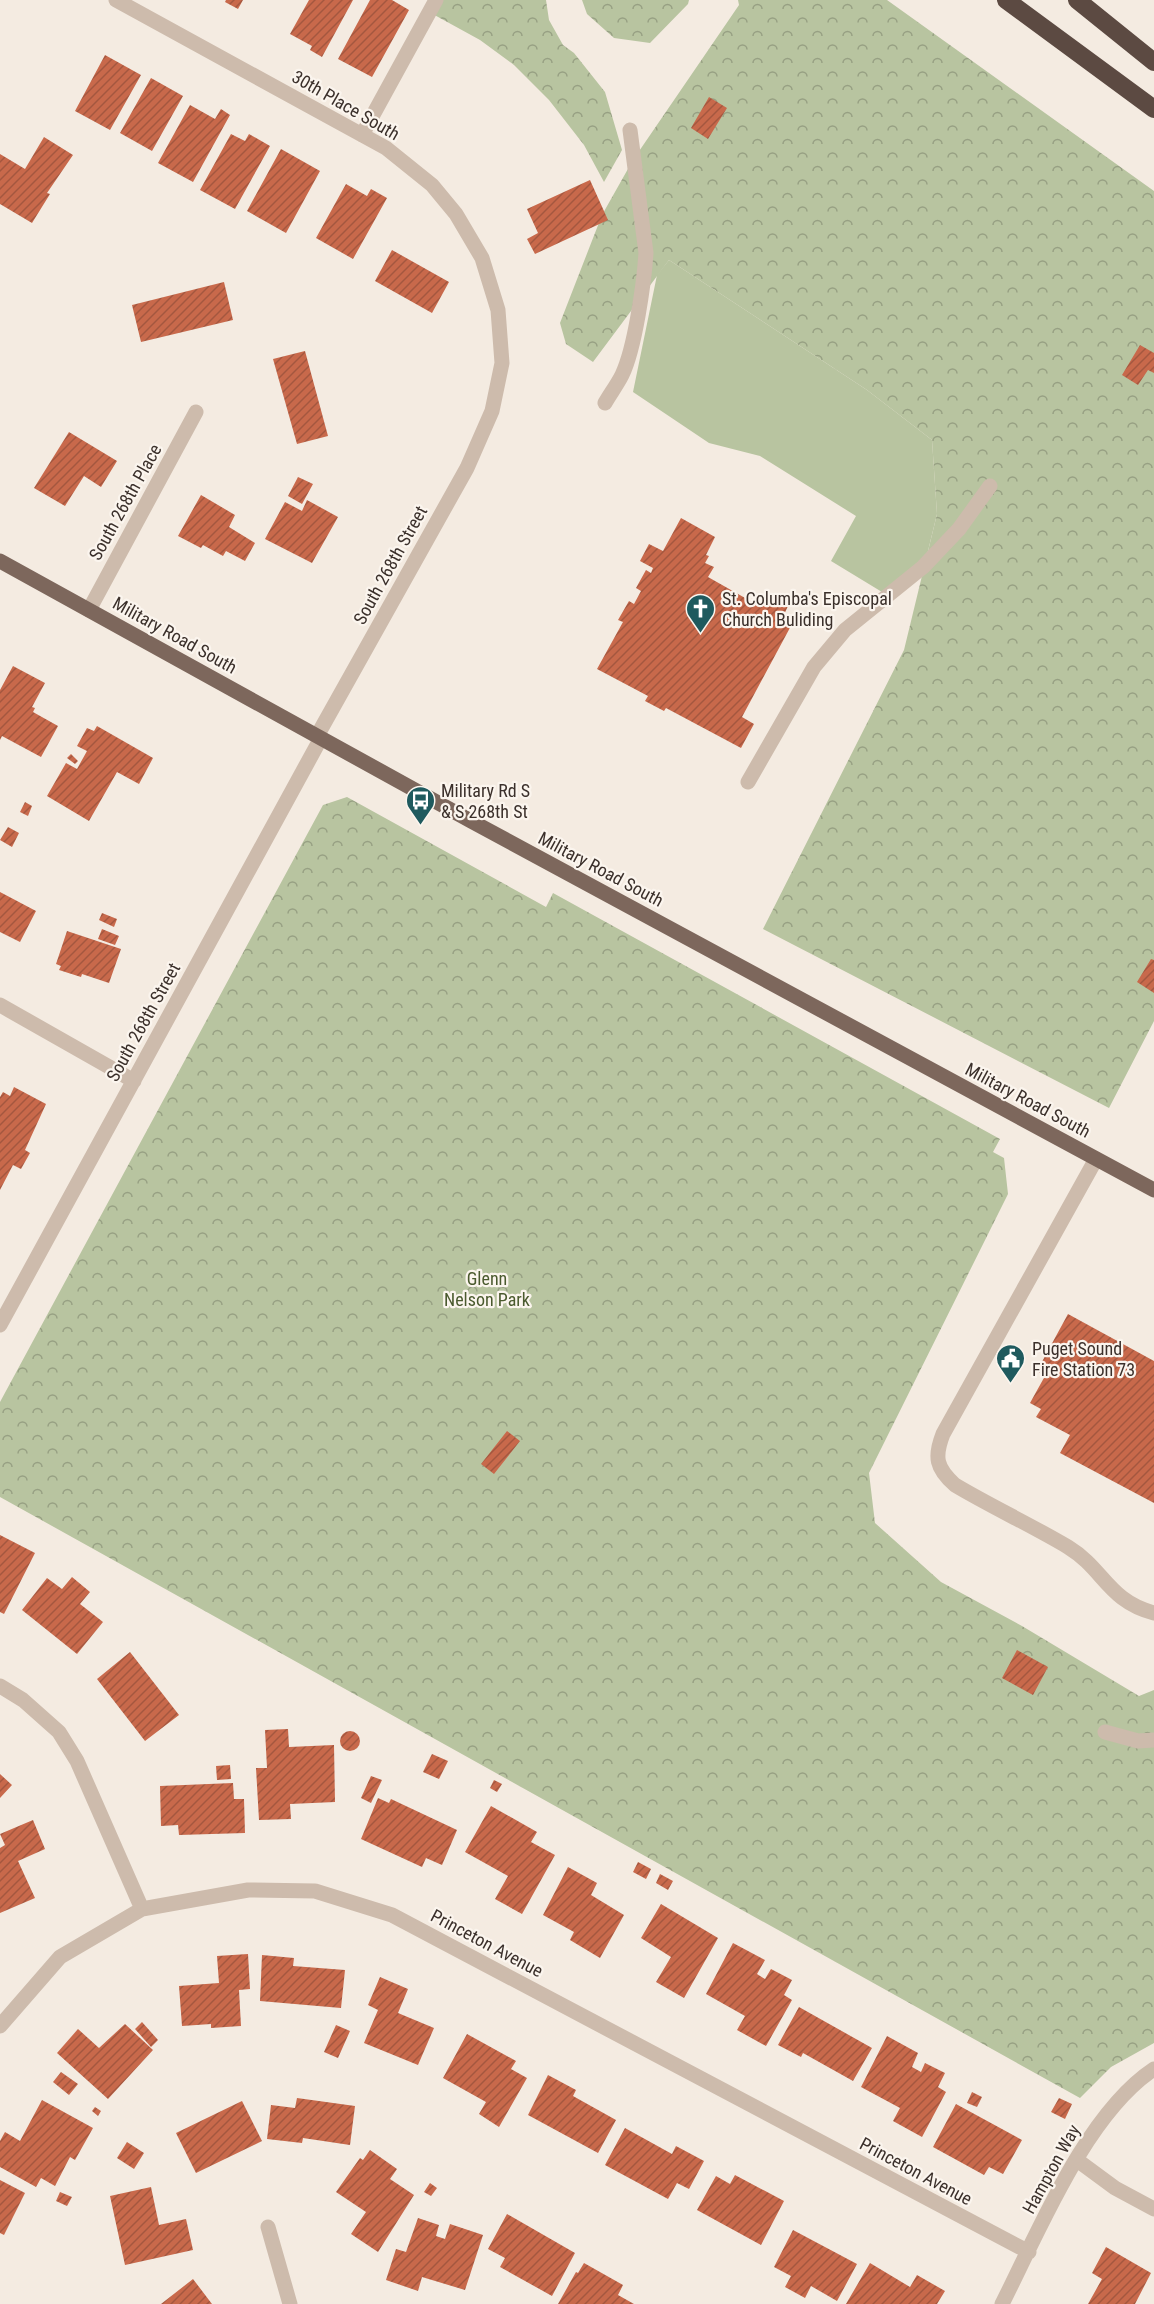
<svg xmlns="http://www.w3.org/2000/svg" width="1154" height="2304" viewBox="0 0 1154 2304" font-family="'Roboto Condensed',sans-serif">
  <style>
    .green { fill: #b8c4a0 }
    .forest { fill: url(#forest-crowns) }
    .building { fill: url(#building-hatch) }
    .lines { fill: none; stroke-linecap: round; stroke-linejoin: round }
    .minor { stroke: #cdbbac; stroke-width: 15 }
    .major { stroke: #7d675c; stroke-width: 15 }
    .highway { stroke: #5c4a42; stroke-width: 18 }
    .labels { text-anchor: middle; dominant-baseline: central; stroke-width: 4.5; stroke-linejoin: round; paint-order: stroke }
    .street-label { font-size: 18px; fill: #3b302b; stroke: #fbf5ee }
    .poi-label { font-size: 18px; fill: #3b302b; stroke: #fbf5ee; text-anchor: start }
    .park-label { font-size: 18px; fill: #4a5a2e; stroke: #fbf5ee }
  </style>
  <defs>
    <pattern id="forest-crowns" width="20" height="18" patternUnits="userSpaceOnUse" patternTransform="scale(1.5)"><rect width="20" height="18" fill="#b8c4a0"/><path d="M2 6a3 3 0 1 1 6 0M12 15a3 3 0 1 1 6 0" fill="none" stroke="#97a083"/></pattern>
    <pattern id="building-hatch" width="6" height="6" patternUnits="userSpaceOnUse" patternTransform="scale(1.5)"><rect width="6" height="6" fill="#c8694b"/><path d="M-1 1l2-2M0 6l6-6M5 7l2-2" fill="none" stroke="#a4573f"/></pattern>
  </defs>
  <rect width="100%" height="100%" fill="#f4ebe1"/>
  <path class="green" d="M669,260L867,390L932,440L937,514L927,555L882,592L831,561L856,516L760,456L709,443L633,392L657,275Z"/>
  <path class="forest" d="M436,0H546L549,20L563,45L574,53L605,92L622,150L604,182L584,145L549,100L514,65L480,40L429,12Z
    M582,0H689L688,4L650,43L614,38L587,14Z
    M738,0H887L1154,191V1021L1109,1108L763,929L904,650L937,514L932,440L867,390L669,260L593,362L566,344L560,323L602,215L633,160L739,5Z
    M347,797L546,907L553,893L1000,1139L993,1152L1004,1158L1008,1194L869,1473L875,1523L941,1582L1022,1626L1139,1696L1154,1690V2043L1111,2067L1080,2098L0,1497V1402L323,805Z"/>
  <path class="building" d="M226,0H243L238,9L225,2Z
    M309,0H353L322,57L310,50L312,46L290,34Z
    M370,0H392L409,10L372,77L338,59Z
    M105,55L141,75L110,130L75,111Z
    M151,78L183,96L152,151L120,133Z
    M709,97L727,108L708,139L691,128Z
    M190,105L215,119L221,109L230,115L193,182L158,163Z
    M231,134L245,141L249,134L270,146L235,209L200,190Z
    M44,137L73,155L47,193L50,194L32,223L0,204V154L25,169Z
    M281,149L320,171L286,233L247,211Z
    M590,180L608,220L535,254L527,239L538,233L527,209Z
    M346,184L367,196L371,189L387,198L353,259L316,238Z
    M392,250L449,282L432,313L375,281Z
    M224,282L233,320L141,342L132,305Z
    M1140,345L1154,353V373L1148,370L1138,385L1122,375Z
    M305,351L328,436L297,444L273,359Z
    M69,432L117,461L101,487L84,476L65,506L34,488Z
    M298,477L313,484L302,504L288,496Z
    M201,495L235,515L229,527L255,543L245,561L226,551L223,556L203,545L201,548L178,536Z
    M307,500L338,517L312,563L265,539L285,502L302,511Z
    M681,518L715,537L706,555L709,556L705,563L714,567L708,577L761,607L767,595L788,606L782,619L792,624L742,717L754,724L741,748L666,708L664,711L645,701L648,696L597,669L623,622L618,620L629,601L634,604L641,591L636,588L646,570L651,573L653,568L640,561L649,544L663,551Z
    M13,666L45,683L32,707L35,708L33,712L58,726L41,757L2,736L0,740V690Z
    M97,726L153,758L139,784L117,772L89,821L47,796L66,763L77,769L87,751L77,746L87,728L94,731Z
    M71,754L78,761L75,764L67,758Z
    M25,802L32,806L28,816L20,812Z
    M8,827L19,833L12,847L0,840Z
    M0,892L36,911L20,942L0,932Z
    M102,913L117,919L114,927L99,920Z
    M102,929L119,936L115,945L98,939Z
    M67,931L121,949L109,983L82,974L81,977L59,970L61,966L56,964Z
    M1151,959L1154,960V993L1137,982Z
    M14,1087L46,1104L25,1150L30,1153L21,1169L13,1165L0,1190V1097L3,1092L10,1096Z
    M1068,1314L1154,1361V1503L1060,1453L1070,1435L1036,1417L1041,1409L1030,1403L1045,1376L1037,1371Z
    M507,1431L520,1441L494,1474L481,1464Z
    M0,1535L35,1553L4,1614L0,1612Z
    M72,1577L90,1592L80,1604L103,1622L77,1654L22,1610L47,1578L62,1589Z
    M1017,1650L1048,1667L1033,1695L1002,1678Z
    M130,1652L179,1715L145,1741L97,1679Z
    M288,1729L289,1747L334,1745L335,1802L290,1804L291,1819L259,1820L256,1768H267L265,1730Z
    M340 1741a10 10 0 1 1 20 0a10 10 0 1 1-20 0Z
    M432,1754L448,1761L439,1779L423,1772Z
    M230,1765L231,1779L217,1780L216,1766Z
    M0,1774L12,1785L0,1798Z
    M371,1776L382,1780L371,1803L361,1798Z
    M494,1780L502,1784L497,1792L490,1788Z
    M233,1783L234,1799H244L245,1833L179,1835L178,1825L161,1826L160,1786Z
    M378,1798L389,1803L391,1799L457,1830L442,1865L426,1858L422,1867L361,1839Z
    M491,1806L537,1832L531,1842L555,1855L522,1914L495,1899L508,1876L465,1852Z
    M33,1820L45,1849L18,1861L35,1898L0,1913V1848L5,1845L0,1834Z
    M638,1862L651,1869L646,1879L633,1872Z
    M568,1867L597,1883L591,1895L624,1915L600,1958L570,1940L574,1932L543,1915Z
    M660,1874L673,1881L668,1890L656,1883Z
    M661,1904L718,1938L684,1998L656,1982L671,1957L641,1938Z
    M733,1943L765,1960L757,1974L765,1979L771,1969L792,1980L784,1995L792,2000L766,2046L737,2030L745,2016L706,1994Z
    M248,1954L250,1989L239,1990L241,2026L211,2028V2024L182,2026L179,1986L219,1983L217,1956Z
    M262,1955L294,1958L293,1966L345,1970L341,2008L260,2001Z
    M380,1977L408,1989L398,2013L434,2028L418,2065L364,2043L378,2010L368,2005Z
    M799,2007L872,2048L853,2081L803,2053L801,2057L778,2045Z
    M142,2022L158,2040L151,2047L135,2029Z
    M125,2024L153,2050L108,2099L57,2053L78,2029L99,2048Z
    M336,2025L350,2031L338,2058L324,2052Z
    M467,2034L516,2061L511,2069L527,2078L499,2127L479,2114L486,2102L443,2078Z
    M887,2036L918,2053L912,2067L921,2072L925,2063L945,2073L938,2087L946,2092L922,2137L893,2121L900,2108L861,2087Z
    M61,2072L78,2084L69,2095L53,2082Z
    M548,2075L576,2090L573,2096L616,2120L598,2153L528,2115Z
    M972,2092L982,2097L977,2107L967,2103Z
    M297,2098L355,2106L350,2145L303,2138L302,2143L267,2139L271,2105L295,2108Z
    M1059,2098L1072,2104L1065,2119L1051,2112Z
    M42,2100L93,2128L75,2160L70,2157L55,2186L41,2178L36,2187L0,2167V2141L5,2132L20,2141Z
    M242,2101L262,2141L196,2173L176,2133Z
    M956,2104L1022,2140L1003,2174L989,2167L984,2175L933,2147Z
    M95,2107L101,2111L98,2116L92,2111Z
    M625,2128L672,2154L676,2146L704,2161L689,2189L677,2183L668,2199L605,2165Z
    M127,2142L144,2153L134,2169L117,2158Z
    M370,2150L397,2169L390,2179L414,2195L378,2252L351,2234L366,2212L336,2192L360,2158L363,2160Z
    M735,2175L784,2201L761,2245L697,2210L716,2176L730,2184Z
    M0,2180L25,2193L4,2235L0,2233Z
    M430,2183L437,2188L431,2196L424,2192Z
    M151,2187L159,2225L186,2219L193,2250L125,2265L110,2196Z
    M60,2192L72,2197L67,2206L56,2201Z
    M507,2214L575,2253L552,2296L500,2267L505,2258L488,2249Z
    M418,2218L439,2225L436,2236L445,2239L450,2224L483,2235L465,2290L422,2277L418,2291L386,2280L396,2249L406,2252Z
    M793,2230L857,2264L837,2301L811,2286L805,2298L785,2287L791,2276L774,2267Z
    M1106,2247L1151,2273L1135,2304H1088L1102,2279L1092,2273Z
    M584,2263L623,2285L618,2295L634,2304H558L576,2272L578,2273Z
    M870,2263L910,2287L917,2275L945,2291L937,2304H846Z
    M193,2279L212,2304H161Z"/>
  <g class="lines">
    <path class="minor" d="M116,0L386,148L432,185L456,214L482,258L498,310L502,363L492,411L467,468L317,736
      M362,135L436,0
      M605,403C610,394 617,385 622,375C635,348 644,283 646,253L630,130
      M89,610L196,412
      M748,782L814,667L845,630L923,567L959,529L990,486
      M0,1005L134,1081
      M1096,1159L943,1434C934,1457 936,1468 955,1485C992,1507 1031,1525 1068,1547C1104,1569 1108,1601 1154,1613
      M0,1325L321,738
      M0,1686L23,1700L59,1732L77,1761L142,1909
      M1105,1732L1138,1741L1154,1740
      M0,2026L60,1957L142,1909L248,1890L315,1891L392,1915L1029,2252
      M1077,2160L1115,2188L1154,2209
      M268,2227L290,2304
      M1002,2304C1039,2231 1086,2114 1154,2069"/>
    <path class="major" d="M0,561L471,821L1154,1190"/>
    <path class="highway" d="M1006,0L1154,109
      M1077,0L1154,62"/>
  </g>
  <defs>
    <symbol id="church-pin" viewBox="-11 -11 22 30"><path d="M0 17L-7.5 6A9.5 9.5 0 1 1 7.5 6Z" fill="#1f5a5e" stroke="#fbf5ee"/><path d="M-1.2-6h2.4v3.5h3.3v2.4h-3.3V6h-2.4V-.1h-3.3v-2.4h3.3Z" fill="#fff"/></symbol>
    <symbol id="bus-pin" viewBox="-11 -11 22 30"><path d="M0 17L-7.5 6A9.5 9.5 0 1 1 7.5 6Z" fill="#1f5a5e" stroke="#fbf5ee"/><path d="M-5-6H5V4H4V6H2V4H-2V6H-4V4H-5ZM-3.5-4V0h7V-4ZM-3.5 1.2v1.5H-2V1.2ZM2 1.2v1.5H3.5V1.2Z" fill="#fff"/></symbol>
    <symbol id="civic-pin" viewBox="-11 -11 22 30"><path d="M0 17L-7.5 6A9.5 9.5 0 1 1 7.5 6Z" fill="#1f5a5e" stroke="#fbf5ee"/><path d="M-.6-6.5H3V-4.5H.6V-3L4-1V1h2V6H-6V1h2V-1L-.6-3ZM-1.2 2.5V6h2.4V2.5Z" fill="#fff"/></symbol>
  </defs>
  <g fill-rule="evenodd">
    <use href="#church-pin" x="684" y="592" width="33" height="45"/>
    <use href="#bus-pin" x="404" y="784" width="33" height="45"/>
    <use href="#civic-pin" x="994" y="1342" width="33" height="45"/>
  </g>
  <g class="labels">
    <g class="street-label">
      <text transform="translate(346 105) rotate(30)">30th Place South</text>
      <text transform="translate(125 502) rotate(-61)">South 268th Place</text>
      <text transform="translate(390 565) rotate(-61)">South 268th Street</text>
      <text transform="translate(175 635) rotate(29)">Military Road South</text>
      <text transform="translate(601 869) rotate(28)">Military Road South</text>
      <text transform="translate(143 1022) rotate(-61)">South 268th Street</text>
      <text transform="translate(1028 1100) rotate(28)">Military Road South</text>
      <text transform="translate(487 1943) rotate(28)">Princeton Avenue</text>
      <text transform="translate(1051 2169) rotate(-61)">Hampton Way</text>
      <text transform="translate(916 2171) rotate(28)">Princeton Avenue</text>
    </g>
    <g class="poi-label">
      <text x="722" y="598">St. Columba's Episcopal<tspan x="722" dy="21">Church Buliding</tspan></text>
      <text x="441" y="790">Military Rd S<tspan x="441" dy="21">&amp; S 268th St</tspan></text>
      <text x="1032" y="1348">Puget Sound<tspan x="1032" dy="21">Fire Station 73</tspan></text>
    </g>
    <g class="park-label">
      <text x="487" y="1278">Glenn<tspan x="487" dy="21">Nelson Park</tspan></text>
    </g>
  </g>
</svg>
